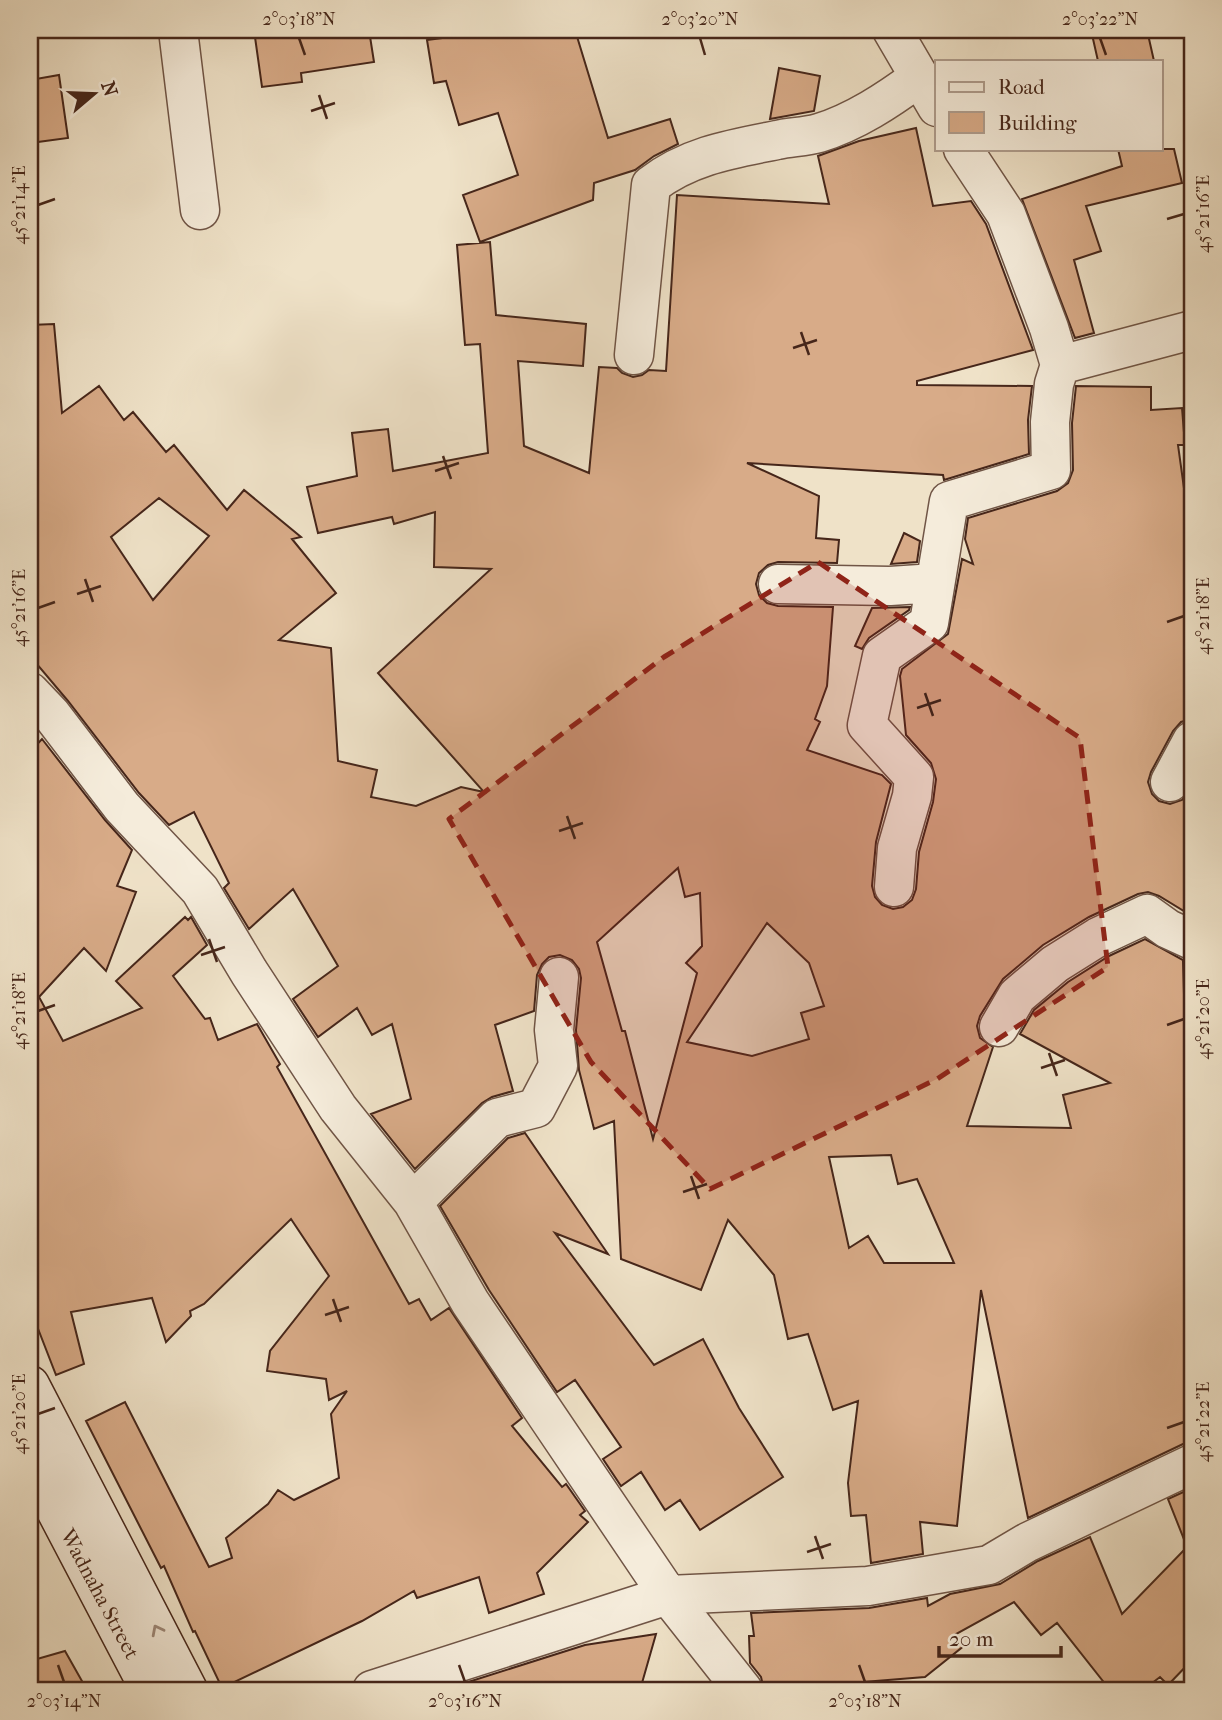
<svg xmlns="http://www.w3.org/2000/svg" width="1222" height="1720" viewBox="0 0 1222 1720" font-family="'IM FELL French Canon',serif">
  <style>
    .building { fill: #d8ab88; stroke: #46261a; stroke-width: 2; fill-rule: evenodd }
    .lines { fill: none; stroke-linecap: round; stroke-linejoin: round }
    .street-casing { stroke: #705546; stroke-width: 41 }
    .secondary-casing { stroke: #46261a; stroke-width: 41 }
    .street { stroke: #f5ecdb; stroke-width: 38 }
    .secondary { stroke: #f5ecdb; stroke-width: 38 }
    .oneway { stroke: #9e897a }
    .marked { fill: #8f2418; fill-opacity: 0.2; stroke: #8f2418; stroke-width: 5; stroke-dasharray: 14 9; stroke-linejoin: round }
    .ticks { fill: none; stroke: #46261a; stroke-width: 2.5 }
    .labels { text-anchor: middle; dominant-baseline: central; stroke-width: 6; stroke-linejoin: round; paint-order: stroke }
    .street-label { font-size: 21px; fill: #46261a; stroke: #f5ecdb }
    .neatline { fill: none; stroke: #46261a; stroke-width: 2.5 }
    .ticks-label { font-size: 18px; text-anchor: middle; fill: #46261a }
  </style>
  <rect width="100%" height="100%" fill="#efe2c8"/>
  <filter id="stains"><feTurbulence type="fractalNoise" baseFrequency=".00286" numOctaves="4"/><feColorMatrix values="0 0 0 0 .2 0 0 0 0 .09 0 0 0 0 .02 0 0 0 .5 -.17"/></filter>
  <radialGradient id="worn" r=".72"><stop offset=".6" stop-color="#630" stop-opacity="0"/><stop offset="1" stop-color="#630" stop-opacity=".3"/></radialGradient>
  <path class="building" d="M254,30H369L374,62L301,73L302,82L262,87Z
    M472,30H575L608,138L670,119L678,144L654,156L635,170L594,183L593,200L480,242L463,195L518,175L498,113L459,125L446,81L434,83L427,40L474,34Z
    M1091,30H1147L1154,61H1098Z
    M779,68L820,76L814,111L770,119Z
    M59,75L68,138L30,143V80Z
    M916,128L933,206L971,201L986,224L1033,350L917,381V385L1032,386L1028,420L1029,454L944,480L943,475L747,463L819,496L816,538L839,540L837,563L778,562L768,565L759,573L756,584L759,595L767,603L778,606L833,607L827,686L815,719L820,722L807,750L882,775L891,784L876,842L872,886L875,897L882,905L893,909L903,907L912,900L916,889L919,852L933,802L936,779L931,763L906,735L900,676L902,669L948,634L962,559L973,564L965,539L968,518L1057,491L1068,483L1073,470L1072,423L1076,386L1151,387V410L1182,408L1185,445H1178L1192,546V719L1181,722L1173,731L1151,772L1148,782L1152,794L1159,801L1170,804L1182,800L1192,787V916L1159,896L1148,892L1138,894L1089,917L1043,945L1003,979L980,1016L977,1026L980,1038L993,1047L967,1126L1071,1128L1063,1095L1110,1083L1020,1034L1034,1010L1068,982L1109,956L1145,939L1183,960L1185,1028L1192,1027V1442L1183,1444L1028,1518L981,1290L957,1526L920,1522L923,1554L871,1563L866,1515L851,1516L848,1483L858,1401L833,1410L808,1334L788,1339L774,1275L728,1220L701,1290L621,1259L614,1121L594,1129L579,1070L576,1030L581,978L579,969L572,960L560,955L549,957L542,964L537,975L534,1011L495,1025L513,1091L492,1097L482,1103L415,1169L371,1114L411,1099L392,1024L372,1035L357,1008L318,1037L293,999L338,966L293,889L249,929L224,888L229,883L194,812L169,825L139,793L68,701L30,656V325L54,324L62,413L99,386L124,420L133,412L166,452L174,445L227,510L244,490L301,537L292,539L336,593L279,640L331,648L338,761L377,770L371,797L416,806L461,787L484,792L378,673L491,569L434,567L435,512L394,524L392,517L318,533L307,487L357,476L352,433L388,429L393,471L488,453L480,344L465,345L457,245L490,242L496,315L586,324L583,366L518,361L524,446L589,473L599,367L617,368L622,373L633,377L642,375L649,370L666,371L677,195L829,204L818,156L859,141ZM159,498L209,536L153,600L111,537ZM678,868L685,897L700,893L702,946L686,963L697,973L653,1139L625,1031H622L597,942ZM767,923L809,963L824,1006L801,1013L809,1039L752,1056L687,1042ZM891,1155L898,1184L917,1179L954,1263H884L868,1236L849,1248L829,1157Z
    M1118,149H1174L1182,183L1086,206L1101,251L1074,260L1094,333L1075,338L1022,199L1122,166Z
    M904,533L920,541L917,562L891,564Z
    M910,607L909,610L869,638L862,649L855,646L872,608Z
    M42,739L105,820L132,850L117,886L136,892L106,971L84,948L39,997L63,1041L142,1008L116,981L185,917L188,920L191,917L207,945L173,976L205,1019L210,1018L218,1040L257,1024L280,1064L277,1067L409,1304L419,1299L431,1320L449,1308L522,1418L512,1426L562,1487L566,1484L585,1511L580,1515L588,1522L537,1573L544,1594L489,1613L479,1577L417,1598L414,1591L362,1621L222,1688L195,1631L193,1632L164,1566L161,1568L86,1421L125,1402L209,1567L232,1558L226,1538L268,1504L278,1490L294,1500L339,1478L331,1414L347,1391L329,1400L326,1379L267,1371L270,1351L329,1276L291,1219L204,1304L190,1311L191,1316L166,1342L152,1298L71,1312L84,1364L56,1375L30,1308V752Z
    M525,1133L608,1254L555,1233L654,1365L703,1339L739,1408L783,1477L700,1530L680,1500L665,1510L641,1472L621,1486L603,1459L621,1447L575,1380L557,1392L489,1290L440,1206L508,1138Z
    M1192,1488V1660L1168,1685L1160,1677L1143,1690H1110L1057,1623L1041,1635L1014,1602L956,1634L965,1645L925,1677L764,1690L761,1677L750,1663L749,1636H754L751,1613L869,1608L927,1598L928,1606L950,1594L1000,1584L1038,1561L1090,1537L1122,1614L1187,1547L1168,1499Z
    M656,1634L640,1690H443L585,1645Z
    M65,1651L87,1690H30V1661Z"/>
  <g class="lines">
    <defs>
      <path id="street" d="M178,30L200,210
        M892,30L937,107
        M634,355L651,185C688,156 731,149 777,140C790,137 805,137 819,133C855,122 888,100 918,78
        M1060,365L1192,330
        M778,584L890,586L935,583
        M30,692L51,714L122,807L200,890L249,972L338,1108L413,1202L470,1302L668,1595L743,1690
        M1170,782L1192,741
        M894,887L897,848L912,796L914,777L867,725L882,656L929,623L949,501L1051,470L1050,422L1054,384L1060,365L1049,328L1006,214L963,149
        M999,1027L1017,996L1055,964L1098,937L1147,914L1168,929L1192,940
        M413,1202L497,1118L536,1108L558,1066L554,1030L559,977
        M372,1690L668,1595L868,1586L989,1565L1028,1542L1192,1464"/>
      <path id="secondary" d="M30,1385L188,1690
        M30,1461L150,1690"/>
    </defs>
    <use href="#street" class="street-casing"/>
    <use href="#secondary" class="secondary-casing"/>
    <use href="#street" class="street"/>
    <use href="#secondary" class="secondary"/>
  </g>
  <defs><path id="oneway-chevron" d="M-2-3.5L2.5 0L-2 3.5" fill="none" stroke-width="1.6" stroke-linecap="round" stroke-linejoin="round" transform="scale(1.75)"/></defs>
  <use class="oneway" href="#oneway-chevron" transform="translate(157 1630) rotate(-117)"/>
  <path class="marked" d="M818,562L1080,738L1108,967L937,1079L710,1189L591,1062L449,819L664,657Z"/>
  <path class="ticks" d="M299,38L305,55M700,38L705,55M1100,38L1106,55M319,95L327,119M311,111L335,103M38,205L55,199M1167,219L1184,214M801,332L809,355M793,348L817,340M443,456L451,479M435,471L459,463M85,579L93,602M77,594L101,586M38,608L55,602M1167,622L1184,616M925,693L933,716M917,708L941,700M567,816L575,839M559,831L583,823M209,939L217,962M201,955L225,947M38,1011L55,1005M1167,1025L1184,1019M1049,1053L1057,1076M1041,1068L1065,1060M691,1176L699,1199M683,1192L707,1184M333,1299L341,1322M325,1315L349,1307M38,1414L55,1408M1167,1428L1184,1422M815,1536L823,1559M807,1552L831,1544M58,1665L64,1682M459,1665L465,1682M859,1665L865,1682"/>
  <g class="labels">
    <g class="street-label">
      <text transform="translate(100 1594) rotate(62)">Wadnaha Street</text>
    </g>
  </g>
  <rect width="1222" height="1720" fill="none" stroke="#efe2c8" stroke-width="77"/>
  <rect x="935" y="60" width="228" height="91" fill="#f5ecdb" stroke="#af9d8e" stroke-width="2"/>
  <rect x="949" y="82" width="35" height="10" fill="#f5ecdb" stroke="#af9d8e" stroke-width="2"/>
  <text x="998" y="94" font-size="21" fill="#46261a">Road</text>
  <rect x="949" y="112" width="35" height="21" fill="#d8ab88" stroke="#af9d8e" stroke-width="2"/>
  <text x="998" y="130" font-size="21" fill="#46261a">Building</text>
  <g transform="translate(94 94) rotate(71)" stroke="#f5ecdb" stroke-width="5" paint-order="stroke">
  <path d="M0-5L12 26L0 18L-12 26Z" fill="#46261a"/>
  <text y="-10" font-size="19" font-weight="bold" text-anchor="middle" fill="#46261a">N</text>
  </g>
  <path d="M939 1646v10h122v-10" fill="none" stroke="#46261a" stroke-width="3.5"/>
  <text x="949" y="1646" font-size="21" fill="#46261a" stroke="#f5ecdb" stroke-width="5" paint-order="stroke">20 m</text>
  <rect x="38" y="38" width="1146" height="1644" class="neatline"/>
  <g class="ticks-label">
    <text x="299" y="25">2°03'18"N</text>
    <text x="700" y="25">2°03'20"N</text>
    <text x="1100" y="25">2°03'22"N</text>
    <text transform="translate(19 205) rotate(-90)" y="6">45°21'14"E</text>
    <text transform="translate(1203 214) rotate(-90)" y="6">45°21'16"E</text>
    <text transform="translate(19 608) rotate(-90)" y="6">45°21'16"E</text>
    <text transform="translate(1203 616) rotate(-90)" y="6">45°21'18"E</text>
    <text transform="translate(19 1011) rotate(-90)" y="6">45°21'18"E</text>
    <text transform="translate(1203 1019) rotate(-90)" y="6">45°21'20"E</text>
    <text transform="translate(19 1414) rotate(-90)" y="6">45°21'20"E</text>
    <text transform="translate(1203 1422) rotate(-90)" y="6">45°21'22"E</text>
    <text x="64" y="1707">2°03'14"N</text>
    <text x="465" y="1707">2°03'16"N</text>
    <text x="865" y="1707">2°03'18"N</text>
  </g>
  <rect width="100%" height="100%" filter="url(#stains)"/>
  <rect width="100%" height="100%" fill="url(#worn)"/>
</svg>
